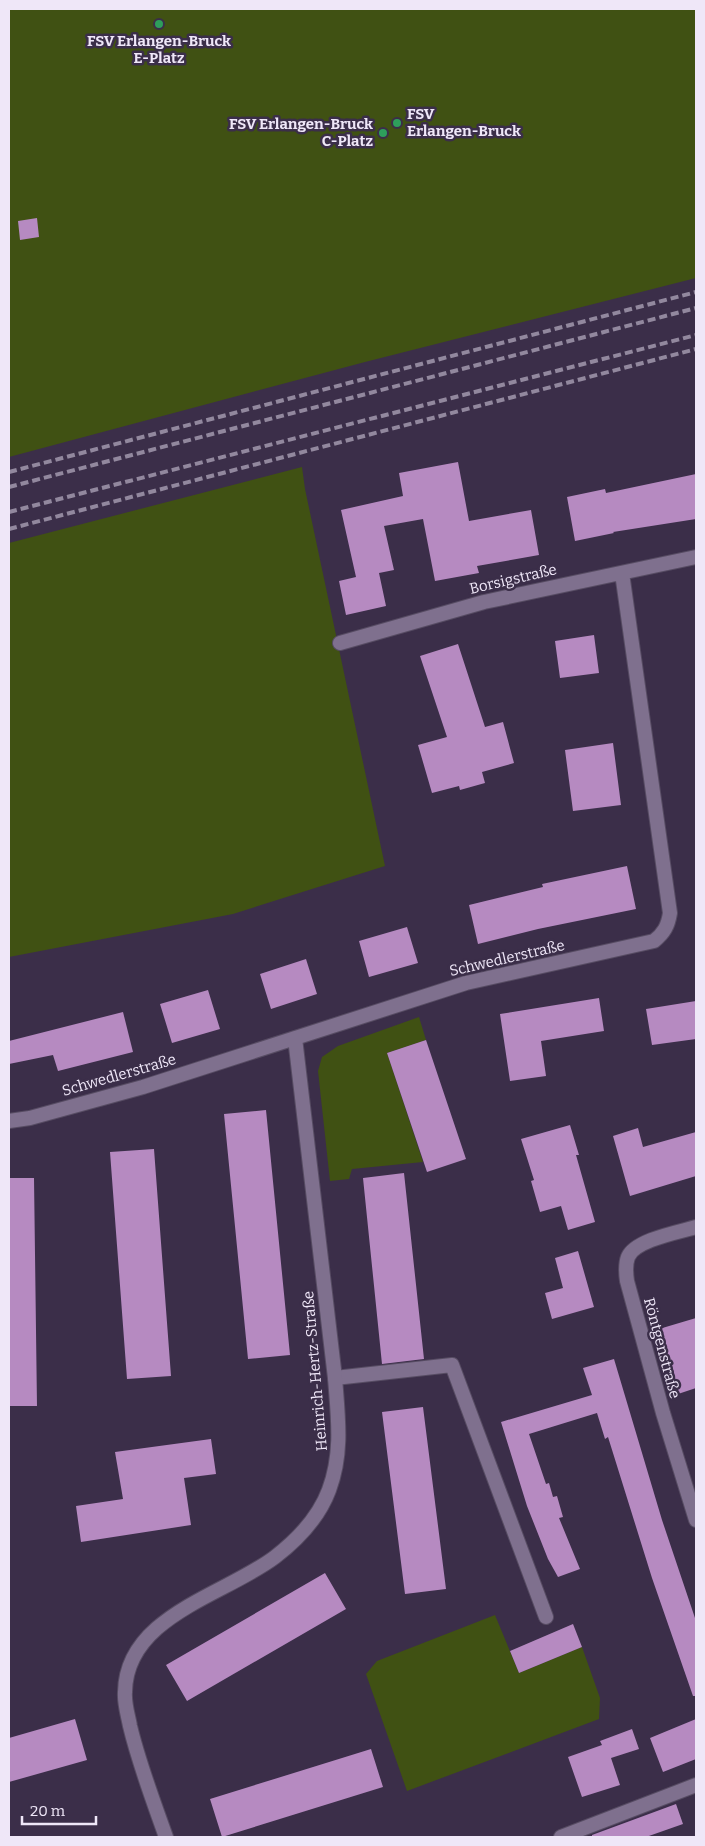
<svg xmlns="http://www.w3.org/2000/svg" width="705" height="1846" viewBox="0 0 705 1846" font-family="Bitter,serif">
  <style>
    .green { fill: #405113 }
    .building { fill: #b68ac1 }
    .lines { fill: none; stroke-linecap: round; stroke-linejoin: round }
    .service-casing { stroke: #574c63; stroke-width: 16 }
    .minor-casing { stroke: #574c63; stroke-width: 16 }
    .service { stroke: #7f708e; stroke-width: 14 }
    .minor { stroke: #7f708e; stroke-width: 14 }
    .rail { stroke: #92889e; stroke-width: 4; stroke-dasharray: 8 4; stroke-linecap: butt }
    .leisure-dot { fill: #2e9e5b; stroke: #3b2e49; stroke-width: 2 }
    .labels { text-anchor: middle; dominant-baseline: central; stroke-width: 5; stroke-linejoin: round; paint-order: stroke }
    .poi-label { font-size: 15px; font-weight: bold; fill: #efe7f8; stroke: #3b2e49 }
    .street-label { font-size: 15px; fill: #efe7f8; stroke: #3b2e49 }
  </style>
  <rect width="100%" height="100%" fill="#3b2e49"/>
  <path class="green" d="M9,9H696V278L365,362L9,457Z
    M302,467L305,489L385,866L233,914L9,957V543Z
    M419,1017L426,1040L387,1053L423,1162L352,1169L349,1179L330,1181L318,1071L322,1057L338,1046Z
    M495,1615L519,1673L582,1647L600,1698L599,1719L407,1791L366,1674L377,1661Z"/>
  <path class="building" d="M37,218L39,237L20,240L18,221Z
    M458,462L469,521L531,510L539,555L477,566L479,573L435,581L423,519L384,526L394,570L379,573L386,606L346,615L339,581L356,577L341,510L403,496L399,473Z
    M696,474V519L613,532L614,533L575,541L567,497L605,489L606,493Z
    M594,635L599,673L560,678L555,641Z
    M458,644L485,727L503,722L514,763L482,772L485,783L460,790L459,786L432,793L418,745L447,737L420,656Z
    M613,743L621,805L573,811L565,750Z
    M627,866L636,909L538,929L478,944L469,905L543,887L542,884Z
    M407,927L418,963L369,977L359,941Z
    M306,959L317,994L271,1009L260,974Z
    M208,990L220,1029L172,1043L160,1004Z
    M599,998L604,1031L541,1041L546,1076L510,1081L500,1014Z
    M696,1001V1039L652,1045L646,1009Z
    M123,1012L133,1052L58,1071L53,1055L9,1064V1041Z
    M426,1040L466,1159L427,1172L387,1053Z
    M266,1110L290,1355L248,1359L224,1114Z
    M570,1125L579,1155H576L595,1222L568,1230L561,1206L540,1212L531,1181L534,1180L521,1139Z
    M638,1128L643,1147L696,1132V1176L630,1196L613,1136Z
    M154,1149L171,1376L127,1379L110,1152Z
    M404,1173L424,1359L382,1364L363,1178Z
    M9,1178H34L37,1406H9Z
    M578,1251L594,1307L552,1319L545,1293L563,1288L555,1258Z
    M696,1318V1388L678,1394L659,1329Z
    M614,1359L662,1520L696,1621V1696H693L652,1578L608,1437L605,1439L597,1413L529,1434L546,1484L549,1483L553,1497L557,1496L563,1517L559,1518L580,1569L558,1577L548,1559L527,1506L501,1422L592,1395L583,1368Z
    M423,1407L446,1589L405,1594L382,1412Z
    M211,1439L216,1474L184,1478L191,1525L81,1542L76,1506L123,1499L115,1452Z
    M325,1573L346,1609L187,1701L166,1665Z
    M573,1624L582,1647L519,1673L510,1651Z
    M75,1719L87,1760L9,1782V1738Z
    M696,1719V1759L663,1772L650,1738Z
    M632,1729L639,1749L611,1758L620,1785L582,1797L568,1757L602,1745L600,1741Z
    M371,1749L383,1787L222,1837L210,1799Z
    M676,1804L683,1824L646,1837H592V1835Z"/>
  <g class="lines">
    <defs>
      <path id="service" d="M335,1378L452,1365L546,1617
        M561,1837L696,1785"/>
      <path id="minor" d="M340,643L484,602L696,557
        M9,1121L30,1118L143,1087L466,983L654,941C664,933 668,926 670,913L622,573
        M696,1227C679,1232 635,1240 628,1257C625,1265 626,1274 627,1281L663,1413L696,1520
        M166,1837C153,1800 139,1764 130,1726C128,1715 124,1703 125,1692C126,1616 225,1595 275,1557C297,1540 319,1517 329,1490C343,1453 338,1417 335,1378L295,1038"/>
    </defs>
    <use href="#service" class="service-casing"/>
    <use href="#minor" class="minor-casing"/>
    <use href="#service" class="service"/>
    <use href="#minor" class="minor"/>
    <path class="rail" d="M9,472L696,292
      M9,487L696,308
      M9,512L696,335
      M9,529L696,349"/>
  </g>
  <g class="leisure-dot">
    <circle cx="159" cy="24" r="5"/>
    <circle cx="397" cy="123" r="5"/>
    <circle cx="383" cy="133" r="5"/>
  </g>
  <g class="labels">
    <g class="poi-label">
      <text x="159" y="41">FSV Erlangen-Bruck<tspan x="159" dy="17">E-Platz</tspan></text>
      <text x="407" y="114" text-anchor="start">FSV<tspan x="407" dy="17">Erlangen-Bruck</tspan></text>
      <text x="373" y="124" text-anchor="end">FSV Erlangen-Bruck<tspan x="373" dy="17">C-Platz</tspan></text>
    </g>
    <g class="street-label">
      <text transform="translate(513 579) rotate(-13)">Borsigstraße</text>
      <text transform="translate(507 958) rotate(-13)">Schwedlerstraße</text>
      <text transform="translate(119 1075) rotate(-16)">Schwedlerstraße</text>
      <text transform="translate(662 1348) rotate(75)">Röntgenstraße</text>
      <text transform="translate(315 1371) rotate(-95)">Heinrich-Hertz-Straße</text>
    </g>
  </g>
  <rect width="705" height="1846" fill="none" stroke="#efe7f8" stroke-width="20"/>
  <path d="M22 1816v8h74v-8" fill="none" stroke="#efe7f8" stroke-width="2.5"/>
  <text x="30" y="1816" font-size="15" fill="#efe7f8" stroke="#3b2e49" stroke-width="4" paint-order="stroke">20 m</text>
</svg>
